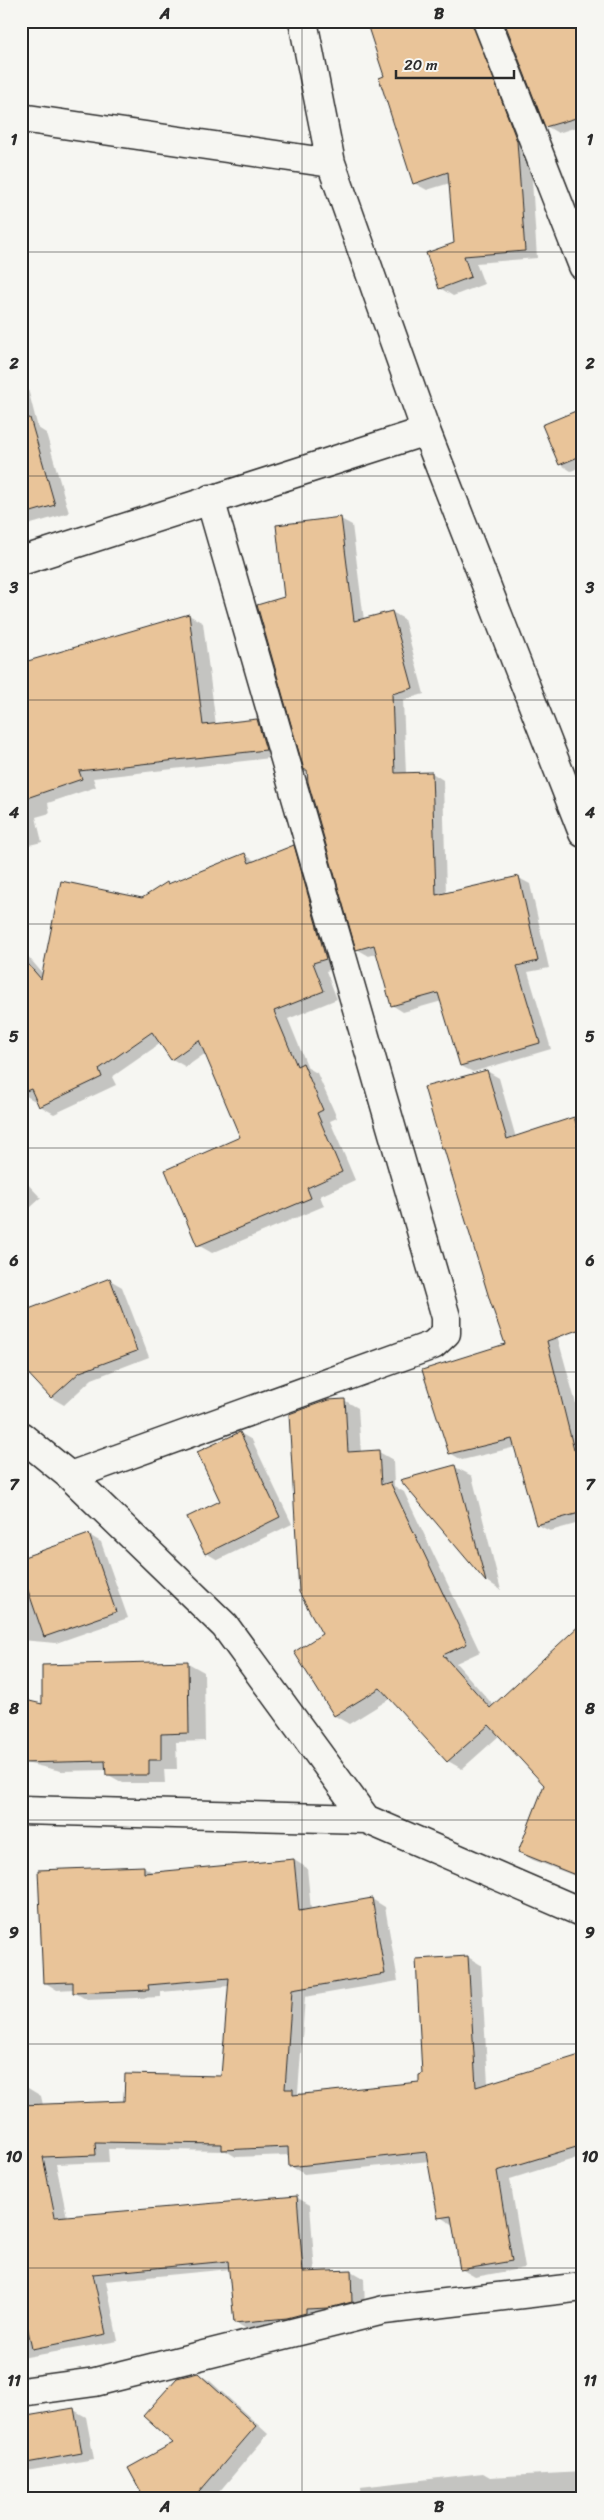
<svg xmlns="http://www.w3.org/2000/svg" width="604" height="2520" viewBox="0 0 604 2520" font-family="Sriracha,sans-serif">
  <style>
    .shadow { fill: #0003 }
    .building { fill: #e9c499; stroke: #2b2b2b }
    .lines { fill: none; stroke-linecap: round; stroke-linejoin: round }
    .minor-casing { stroke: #2b2b2b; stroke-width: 31 }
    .minor { stroke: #f6f6f2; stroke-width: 28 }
    .grid { fill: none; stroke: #2b2b2b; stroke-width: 1; stroke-opacity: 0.55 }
    .neatline { fill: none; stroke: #2b2b2b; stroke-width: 2 }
    .grid-label { font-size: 16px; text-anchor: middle; font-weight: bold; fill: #2b2b2b }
  </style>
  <rect width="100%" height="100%" fill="#f6f6f2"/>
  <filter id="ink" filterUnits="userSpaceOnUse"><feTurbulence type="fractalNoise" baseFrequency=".02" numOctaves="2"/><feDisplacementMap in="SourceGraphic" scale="10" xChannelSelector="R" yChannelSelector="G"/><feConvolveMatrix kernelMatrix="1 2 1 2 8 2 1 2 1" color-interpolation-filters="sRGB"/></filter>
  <g filter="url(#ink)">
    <path class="shadow" d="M369,21H483L530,149L537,258L476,263L484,284L453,296L440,288L455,244L450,183L427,190L414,183Z
      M583,21V125L558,133L546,126Z
      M21,385L28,389L38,428L46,433L69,513L21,527Z
      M583,410V466L571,471L560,464Z
      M341,519L352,525L364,620L392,612L404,619L424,694L403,700L406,774L432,773L443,780L446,894L519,878L530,884L549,968L528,972L551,1049L473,1072L461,1066L442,1001L403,1012L392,1005L378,953L369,956L357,949L309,771L306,769L285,598Z
      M189,615L203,623L216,725L257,720L271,728L280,757L93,778L96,787L48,803L50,813L36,817L42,842L21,847V664Z
      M294,847L307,855L340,967L326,971L337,999L288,1019L308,1068L317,1073L337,1118L330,1121L355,1180L320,1196L324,1206L212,1253L198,1245L242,1138L206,1053L186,1067L172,1059L161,1043L112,1077L116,1085L54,1114L40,1106L38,1100L35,1101L21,1093V948L43,974L167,883L170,885L245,855L257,862Z
      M487,1071L499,1078L516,1138L574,1119L583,1124V1268L542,1281L583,1429V1522L550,1531L538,1525L516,1447L462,1460L450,1453L507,1345Z
      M21,1177L41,1198L21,1216Z
      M110,1280L122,1287L149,1357L92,1379L64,1405L52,1398L21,1364Z
      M344,1400L358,1408L361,1453L379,1452L393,1460L394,1486L404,1492L480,1652L456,1663L494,1706L583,1720V1879L533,1860L519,1852L545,1785L500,1735L462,1769L448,1761L391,1698L349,1724L335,1716L296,1652L324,1635Z
      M240,1433L252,1440L292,1524L218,1560L206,1553L222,1502Z
      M455,1467L472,1476L501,1590L487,1581L402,1480Z
      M89,1535L101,1542L128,1618L56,1643L21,1640V1560Z
      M188,1663L204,1672L205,1741L176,1742L177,1769H164L165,1783H123L107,1774V1770L61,1771L21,1762L43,1706Z
      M294,1860L307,1868L311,1910L372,1899L385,1907L398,1981L305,1997L298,2093L302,2096L421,2083L468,1957L481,1965L488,2084L583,2055V2156L510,2179L525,2268L475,2277L461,2269L453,2225L440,2217L429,2161L304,2174L290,2166V2155L236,2157L226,2151L108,2149L109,2162L56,2164L67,2217L296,2197L310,2205L315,2273L351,2271L364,2279L365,2309L248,2330L235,2322L230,2269L106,2281L118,2341L21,2358V2089L28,2088L41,2096L43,2105L126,2102L222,2078L229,1986L161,1992V1997L87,2000L74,1992V1989L57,1990L44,1982L144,1867L154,1873Z
      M198,2374L210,2381L268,2434L213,2499H146L176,2443Z
      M74,2410L86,2417L94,2459L21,2472V2419Z
      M583,2472V2499H361L360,2487L483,2473L490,2477Z"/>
    <path class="building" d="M366,21H472L517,141L525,251L464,256L471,277L439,289L426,253L454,243L448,172L413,184L379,78L384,76Z
      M504,21H583V116L545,127Z
      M583,408V455L559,465L542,425Z
      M30,418L55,505L21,515V419Z
      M341,517L354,621L392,611L413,688L392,694L395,773L432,772L436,895L519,876L538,961L517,966L540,1043L460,1066L438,993L391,1006L374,945L356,950L308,782L307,770H304L257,605L284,597L276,525Z
      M189,614L203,725L257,719L266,750L79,771L82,779L21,800V663Z
      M294,845L326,959L313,963L324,991L274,1011L297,1066L303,1063L323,1110L317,1113L342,1172L307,1188L311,1198L197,1246L165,1170L240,1137L199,1040L171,1060L152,1032L99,1069L102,1077L39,1107L31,1089L21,1093V956L41,979L61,881L142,898L167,882L168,884L245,853L249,863Z
      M487,1070L507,1139L574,1117L583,1145V1328L547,1341L574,1450L583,1448V1512L536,1525L512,1439L449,1454L422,1370L505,1344L490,1301L444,1149H442L424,1087Z
      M110,1278L137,1351L80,1372L51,1398L21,1366V1312Z
      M345,1399L348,1452L379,1450L381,1485L390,1482L467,1644L443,1655L490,1708L583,1622V1878L518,1852L544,1785L489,1725L447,1762L380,1688L334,1716L294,1652L322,1634L299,1592L289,1414L328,1400Z
      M240,1432L280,1517L205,1554L187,1517L220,1501L197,1452Z
      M455,1465L486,1582L400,1480Z
      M89,1534L116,1612L44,1637L21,1570V1558Z
      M188,1661L189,1733L161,1734V1760H149V1775H106L105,1761L21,1763V1699L42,1704V1665Z
      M294,1859L299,1911L372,1898L385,1974L292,1990L285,2089H293V2095L419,2082V2075L422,2074L416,1959L468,1956L476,2087L583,2054V2145L497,2171L512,2261L460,2270L451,2216L438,2218L426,2152L289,2167L288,2147L222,2150V2144L95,2142L96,2155L43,2157L55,2217L297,2196L303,2272L351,2270L352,2302L329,2308L306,2309V2313L287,2318L234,2323L228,2261L93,2274L106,2334L32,2349L21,2296V2105L124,2101L125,2074L221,2076L229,1978L148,1985L149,1990L73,1993V1982L43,1983L38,1870L144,1866V1873Z
      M198,2373L256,2426L193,2499H145L128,2468L173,2443L143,2416L177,2378Z
      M74,2408L82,2453L21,2464V2417Z"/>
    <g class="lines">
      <defs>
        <path id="minor" d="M303,21L331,163L426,431L583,833
          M487,21L583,266
          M21,118L331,163
          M21,561L426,431
          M21,1436L70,1476L225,1626L366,1819L583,1913
          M70,1476L433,1345L446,1333V1317L210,499
          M21,1810L366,1819
          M21,2392L95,2382L384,2310L583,2287"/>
      </defs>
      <use href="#minor" class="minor-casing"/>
      <use href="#minor" class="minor"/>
    </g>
  </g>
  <path class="grid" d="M302,21V2499M21,252H583M21,476H583M21,700H583M21,924H583M21,1148H583M21,1372H583M21,1596H583M21,1820H583M21,2044H583M21,2268H583"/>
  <rect width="604" height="2520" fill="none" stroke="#f6f6f2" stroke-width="55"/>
  <path d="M396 70v8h118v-8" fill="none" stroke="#2b2b2b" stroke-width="2.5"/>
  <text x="404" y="70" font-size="15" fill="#2b2b2b" stroke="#f6f6f2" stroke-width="4" paint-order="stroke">20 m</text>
  <rect x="28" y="28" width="548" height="2464" class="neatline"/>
  <g class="grid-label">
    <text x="165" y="19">A</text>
    <text x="439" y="19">B</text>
    <text x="14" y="145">1</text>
    <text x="590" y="145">1</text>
    <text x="14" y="369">2</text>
    <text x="590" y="369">2</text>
    <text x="14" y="593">3</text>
    <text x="590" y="593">3</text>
    <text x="14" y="818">4</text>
    <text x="590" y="818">4</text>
    <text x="14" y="1042">5</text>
    <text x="590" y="1042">5</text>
    <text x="14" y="1266">6</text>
    <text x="590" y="1266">6</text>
    <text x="14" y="1490">7</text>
    <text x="590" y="1490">7</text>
    <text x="14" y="1714">8</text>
    <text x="590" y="1714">8</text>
    <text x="14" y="1938">9</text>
    <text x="590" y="1938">9</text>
    <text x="14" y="2162">10</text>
    <text x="590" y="2162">10</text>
    <text x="14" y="2386">11</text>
    <text x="590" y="2386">11</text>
    <text x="165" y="2512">A</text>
    <text x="439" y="2512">B</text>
  </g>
</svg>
